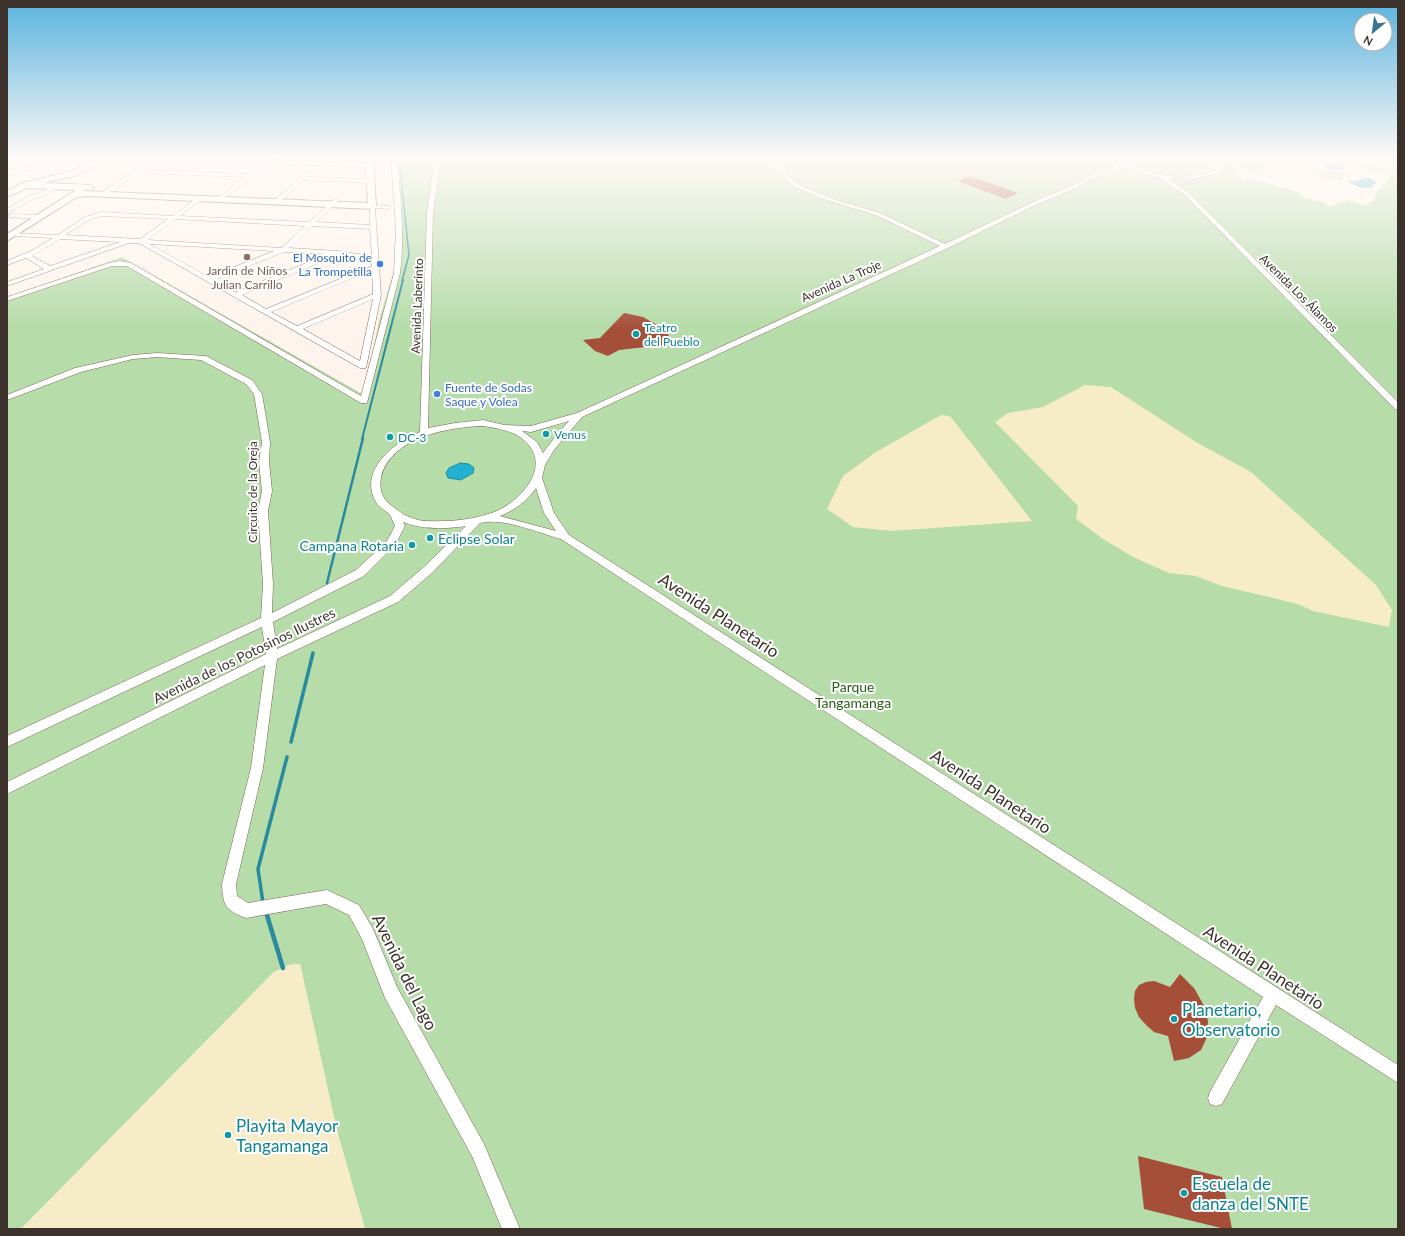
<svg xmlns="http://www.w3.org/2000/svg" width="1405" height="1236" viewBox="0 0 1405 1236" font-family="Lato,sans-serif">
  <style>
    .green { fill: #b5dca9 }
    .sand { fill: #f6ecc7 }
    .water { fill: #22b1d0; stroke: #2a8b9e }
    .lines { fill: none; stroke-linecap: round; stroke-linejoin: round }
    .stream-far4 { stroke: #2a8b9e; stroke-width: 1.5 }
    .stream-far3 { stroke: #2a8b9e; stroke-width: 2 }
    .stream-far2 { stroke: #2a8b9e; stroke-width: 2.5 }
    .stream-far1 { stroke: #2a8b9e; stroke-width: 3.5 }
    .stream { stroke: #2a8b9e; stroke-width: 4.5 }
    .building { fill: #a54f39 }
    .street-casing { stroke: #7d6556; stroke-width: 1 }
    .secondary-casing { stroke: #7d6556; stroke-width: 2 }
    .street { fill: #fff; fill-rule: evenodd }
    .secondary { fill: #fff; fill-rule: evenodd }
    .education-dot { fill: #8d6e63; stroke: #fff; stroke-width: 1.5 }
    .shop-dot { fill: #3f7fe0; stroke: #fff; stroke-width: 1.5 }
    .culture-dot { fill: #0f9aa8; stroke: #fff; stroke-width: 1.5 }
    .labels { text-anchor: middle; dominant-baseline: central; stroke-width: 4; stroke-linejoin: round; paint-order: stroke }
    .far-shop-label { font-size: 12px; fill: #366cbe; stroke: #fff; text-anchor: end }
    .far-education-label { font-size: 12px; fill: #785e54; stroke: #fff }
    .far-street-label { font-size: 12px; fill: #3c322b; stroke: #fff }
    .far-culture-label { font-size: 12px; fill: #0d838f; stroke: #fff; text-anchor: start }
    .culture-label { font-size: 14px; fill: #0d838f; stroke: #fff; text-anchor: start }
    .street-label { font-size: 14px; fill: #3c322b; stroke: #fff }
    .park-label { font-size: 14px; fill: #275d12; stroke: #fff }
    .near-street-label { font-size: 17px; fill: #3c322b; stroke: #fff }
    .near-culture-label { font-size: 17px; fill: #0d838f; stroke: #fff; text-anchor: start }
  </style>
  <rect width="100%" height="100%" fill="#fff4ed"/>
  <path class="green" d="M390,157H1250L1261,158L1269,165L1266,167L1267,169L1257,173L1235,167L1234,168L1238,172L1235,175L1244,180L1249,178L1298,192L1303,195L1301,197L1327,203L1325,204L1329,207L1348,200L1364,206L1374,200L1377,191L1380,190L1390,175L1362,171L1360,170L1358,165L1386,164L1383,157H1398V1229H365L337,1131L300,964L289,965L274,972L21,1229H7V297L122,257L364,395L380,317L396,263L398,219Z
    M1311,166L1345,173L1351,176L1343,175V178L1345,180C1330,183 1320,178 1309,169Z"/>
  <path class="sand" d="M1085,385L1111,387L1196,442L1251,472L1376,585L1392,610L1389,627L1313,611L1298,604L1222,586L1196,576L1169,573L1135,558L1103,539L1076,519L1078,506L995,422L1008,413L1043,407Z
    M941,415L950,416L1032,521L892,531L853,527L827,509L843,476L876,452Z
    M293,964H300L337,1131L365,1229H21L268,978L274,972Z"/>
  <path class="water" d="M1324,157H1365L1372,161L1355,162L1342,164L1343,169L1336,170L1324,166L1325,164L1335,162Z
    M1364,178L1373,180L1376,183L1372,184V187H1361L1349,182L1359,181Z
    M460,463L469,464L474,468L473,473L461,480L448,478L446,473L449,468Z"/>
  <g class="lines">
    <path class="stream-far4" d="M399,158L409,255L402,281"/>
    <path class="stream-far3" d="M362,439L403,280"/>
    <path class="stream-far2" d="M327,583L363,438"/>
    <path class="stream-far1" d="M291,742L313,653
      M263,903L258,869L287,757"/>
    <path class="stream" d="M266,912L283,968"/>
  </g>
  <path class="building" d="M970,176L1018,193L1006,199L957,181Z
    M624,313L643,317L666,330L673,344L619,350L608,356L595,351L583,340L600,338Z
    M1180,974L1194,988L1203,1004L1208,1021L1207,1037L1201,1050L1189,1058L1174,1061L1168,1036L1154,1032L1146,1025L1139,1017L1135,1008L1134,999L1135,991L1139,985L1146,982L1154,981L1170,987Z
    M1138,1156L1222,1177L1232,1229H1225L1144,1209Z"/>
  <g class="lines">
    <defs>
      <path id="street" d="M59,157H66L48,166L7,175V171L19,169L7,162V158L25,168L44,164Z
        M155,157H162L144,170L249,174L265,162L186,159L183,157H218L369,164L372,166L369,168L271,163L220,201L217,199L218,198L245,177L139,173L105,195L100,194Z
        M391,157H397C400,196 405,234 400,273L367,403H361L127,266H112L7,301V297L109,263L120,261L131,263L361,396L394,273L396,229Z
        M435,157H441L433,213L428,428L455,423L483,420L504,425L531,426L577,413L940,246L876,215L829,201L795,187L778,171L767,157H773L782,169L799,185L833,199L880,213L945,244L1031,203L1074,185L1087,177L1109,170L1119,161L1115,157H1121C1145,178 1184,181 1213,171L1215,167L1213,162L1206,157C1215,157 1217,160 1221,167L1217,173L1193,179L1167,178L1188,192L1398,402V410L1395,409L1184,194L1157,177L1135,171L1123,164L1113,172L1091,179L1078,187L1035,205L948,248L582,417L554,450L545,465L542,478L554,513L569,535L1398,1065V1083L1276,1005L1222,1104L1216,1106L1210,1104L1208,1098L1210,1092L1263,997L561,539C539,533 503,517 480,523L432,573L398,602L277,659L263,768L236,884L237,896L248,903L327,890L359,905L373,929L397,987L484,1144L520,1229H502L472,1156L385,998L362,939L349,915L326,904L246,918C225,910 223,905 222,884L251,768L265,665L7,794V782L266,654L262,627L7,747V736L261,618L263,584L258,511L262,491L259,462L262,442L254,394L246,384L201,360L157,357L133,359L81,372L7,400V395L75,368L133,355L157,353L206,356L252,380L262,394L270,442L269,462L272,491L268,511L273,584L272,613L356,570L387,541L395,526C393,522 392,518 390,515C386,510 379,508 376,502C358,471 394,442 420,432L427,213ZM569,421L555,437L543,453L537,442L522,431L531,432ZM483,426C495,428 510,430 520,437C554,461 526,496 499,510C476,520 450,522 425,521C412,520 402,514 392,506C382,499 379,490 381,477C391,437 449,427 483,426ZM536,488L544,513L556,531L500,516C515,510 527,501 536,488ZM403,522C423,530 446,529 466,526L424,567L390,596L277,649L273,622L364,576L395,545L405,526Z
        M307,172L310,174L307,177L370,179L373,181L370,183L304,180L278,203H274V201Z
        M53,186L58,187L43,196L35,198L7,213V209L31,195L40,193Z
        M200,196L202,197V199L180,216L309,222L337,197L339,198V200L316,222L370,225V205L390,206L391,207L388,209L375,208L381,295L366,368H360L139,243H129L7,286V282L44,269L26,258L7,265V261L33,250L53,238L14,236L12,235V233L58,235L85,217L101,212L173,216ZM101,216L168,219L140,239L65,235L89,220ZM175,219L305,226L282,248L148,240ZM312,226L370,229L372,256L338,251L289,248ZM60,239L120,242L50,266L32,256ZM149,244L274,251L209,277ZM284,252L328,254L236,292L214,280ZM338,255L372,260V266L266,309L242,295ZM372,270L373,294L297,326L271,312ZM373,299L360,361L303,329Z
        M11,214L40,215L43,217L40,219L9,217L8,216Z"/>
      <path id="secondary" d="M100,157H110L78,175L43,183L90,185L94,188L93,190H84V191L368,203L365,157H373L376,206L372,209L88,196L77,197L7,241V234L76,190L27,188L7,197V191L23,183L72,171Z"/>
    </defs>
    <use href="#street" class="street-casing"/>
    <use href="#secondary" class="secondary-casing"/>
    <use href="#street" class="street"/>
    <use href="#secondary" class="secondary"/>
  </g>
  <linearGradient id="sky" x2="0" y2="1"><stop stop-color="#59b3de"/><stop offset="0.48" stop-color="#fffaf7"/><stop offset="1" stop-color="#fffaf7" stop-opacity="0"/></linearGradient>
  <rect width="1405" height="330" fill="url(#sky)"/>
  <circle class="education-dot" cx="247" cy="257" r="4"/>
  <g class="shop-dot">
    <circle cx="380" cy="264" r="4"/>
    <circle cx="437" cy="394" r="4"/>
  </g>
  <g class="culture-dot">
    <circle cx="636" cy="334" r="4"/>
    <circle cx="546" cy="434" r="4"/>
    <circle cx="390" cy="437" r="4"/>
    <circle cx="430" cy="538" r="4"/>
    <circle cx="412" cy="545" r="4"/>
    <circle cx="1174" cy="1019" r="4"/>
    <circle cx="228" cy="1135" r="4"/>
    <circle cx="1184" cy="1193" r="4"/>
  </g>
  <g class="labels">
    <g class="far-shop-label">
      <text x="372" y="257">El Mosquito de<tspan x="372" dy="14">La Trompetilla</tspan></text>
      <text x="445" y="387" text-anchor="start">Fuente de Sodas<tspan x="445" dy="14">Saque y Volea</tspan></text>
    </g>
    <g class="far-education-label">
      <text x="247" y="270">Jardin de Niños<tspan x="247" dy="14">Julian Carrillo</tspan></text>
    </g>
    <g class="far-street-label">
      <text transform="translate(841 281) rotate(-24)">Avenida La Troje</text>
      <text transform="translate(1299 293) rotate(45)">Avenida Los Álamos</text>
      <text transform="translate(417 306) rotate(-88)">Avenida Laberinto</text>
      <text transform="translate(252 492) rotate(-90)">Circuito de la Oreja</text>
    </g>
    <g class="far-culture-label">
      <text x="644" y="327">Teatro<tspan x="644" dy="14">del Pueblo</tspan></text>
      <text x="554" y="434">Venus</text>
      <text x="398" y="437">DC-3</text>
    </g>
    <g class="culture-label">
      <text x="438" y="538">Eclipse Solar</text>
      <text x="404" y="545" text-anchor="end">Campana Rotaria</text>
    </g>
    <g class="street-label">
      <text transform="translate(244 655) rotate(-26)">Avenida de los Potosinos Ilustres</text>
    </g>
    <g class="park-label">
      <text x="853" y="686">Parque<tspan x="853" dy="16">Tangamanga</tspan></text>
    </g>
    <g class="near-street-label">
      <text transform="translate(719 615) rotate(33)">Avenida Planetario</text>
      <text transform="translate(991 791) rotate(33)">Avenida Planetario</text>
      <text transform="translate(1264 967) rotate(33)">Avenida Planetario</text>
      <text transform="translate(405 972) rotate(64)">Avenida del Lago</text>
    </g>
    <g class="near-culture-label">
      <text x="1182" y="1009">Planetario,<tspan x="1182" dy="20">Observatorio</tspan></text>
      <text x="236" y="1125">Playita Mayor<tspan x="236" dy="20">Tangamanga</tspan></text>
      <text x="1192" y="1183">Escuela de<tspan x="1192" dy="20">danza del SNTE</tspan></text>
    </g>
  </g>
  <rect width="1405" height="1236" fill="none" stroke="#3c322b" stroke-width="16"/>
  <g transform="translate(1373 32) rotate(209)"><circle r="19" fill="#ffffff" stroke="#b1adaa"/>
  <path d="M0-3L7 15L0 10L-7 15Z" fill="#3c748f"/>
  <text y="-6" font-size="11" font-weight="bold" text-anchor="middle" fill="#3c322b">N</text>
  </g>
</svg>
